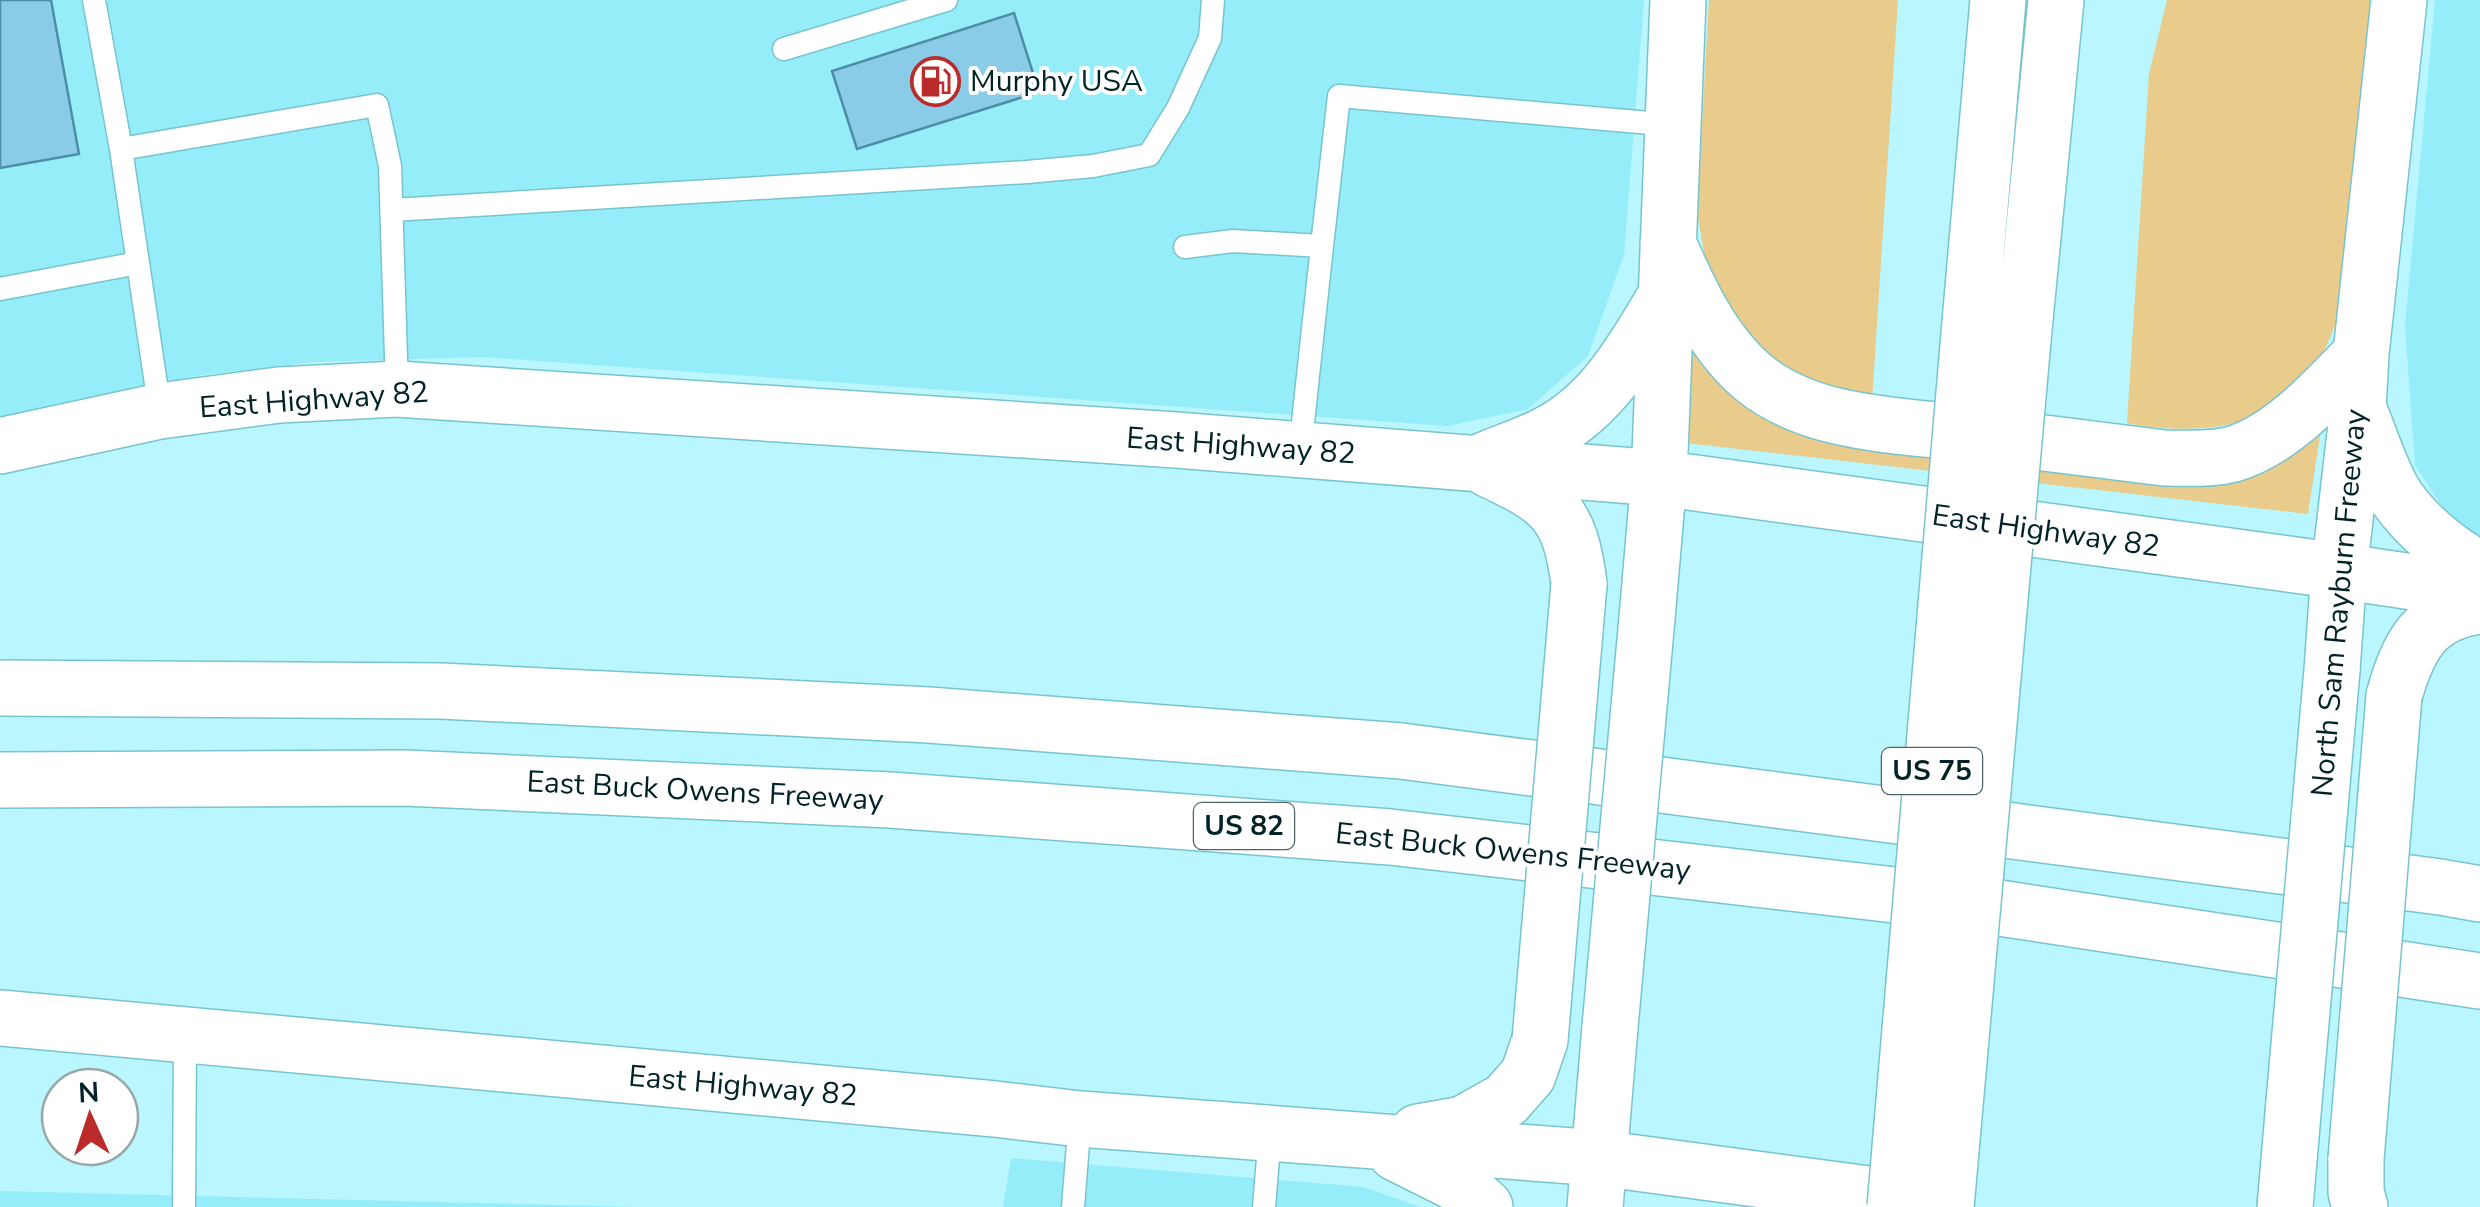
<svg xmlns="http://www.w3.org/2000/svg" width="2480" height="1207" viewBox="0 0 2480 1207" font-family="'Nunito Sans',sans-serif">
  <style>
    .built { fill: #94edf9 }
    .green { fill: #e9cc8b }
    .building { fill: #8acbe7; stroke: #4d8da7; stroke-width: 2.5 }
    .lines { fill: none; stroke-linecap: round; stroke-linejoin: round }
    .service-casing { stroke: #78c4ce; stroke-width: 25 }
    .secondary-casing { stroke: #78c4ce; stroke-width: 58 }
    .motorway-casing { stroke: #78c4ce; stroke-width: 58 }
    .service { stroke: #fff; stroke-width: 22 }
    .secondary { stroke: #fff; stroke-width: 55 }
    .motorway { stroke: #fff; stroke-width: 55 }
    .secondary-bridge-casing { stroke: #78c4ce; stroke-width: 58; stroke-linecap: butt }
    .motorway-bridge-casing { stroke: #78c4ce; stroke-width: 58; stroke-linecap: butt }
    .secondary-bridge { stroke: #fff; stroke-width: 55 }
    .motorway-bridge { stroke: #fff; stroke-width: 55 }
    .labels { text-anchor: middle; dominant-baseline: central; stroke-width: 8; stroke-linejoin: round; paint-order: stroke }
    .shield { fill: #fff; stroke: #4d6568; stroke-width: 2.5 }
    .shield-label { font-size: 28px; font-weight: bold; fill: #012327 }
    .poi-label { font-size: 30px; fill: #012327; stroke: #fff; text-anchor: start }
    .street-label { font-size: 30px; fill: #012327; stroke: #fff }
  </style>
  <rect width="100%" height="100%" fill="#b9f6fe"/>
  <path class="built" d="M0,0H1644L1624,255L1588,356L1528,409L1447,426L483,357L314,362L201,375L0,417Z
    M2435,0H2480V538L2455,526L2415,465L2405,326Z
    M1011,1158L1364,1187L1420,1207H1003Z
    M0,1191L636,1207H0Z"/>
  <path class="green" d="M1709,0H1898L1872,401L1790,374L1753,342L1735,319L1705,259L1697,212Z
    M2167,0H2375L2345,297C2335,326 2325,358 2303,381C2296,388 2286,393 2278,399C2270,405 2261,412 2252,417C2221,432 2160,431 2127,423L2149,74Z
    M1677,319L1766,396L2131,460L2323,416L2308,514L1668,441Z"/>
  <path class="building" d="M0,0H51L79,154L0,168Z
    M1014,13L1039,92L857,149L832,71Z"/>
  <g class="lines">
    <defs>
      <path id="service" d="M94,0L121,149
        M784,49L946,0
        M392,210L1027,172L1093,166L1149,155L1178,108L1210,38L1213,0
        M1322,246L1339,96L1673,125
        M1185,247L1233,241L1322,246L1300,450
        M0,289L138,263
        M160,411L121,149L377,105L390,166L397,389
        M184,1207L185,1035
        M1073,1207L1080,1119
        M1264,1207L1270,1134"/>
      <path id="secondary" d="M1668,243C1689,291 1713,344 1754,378C1813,426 1901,425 1973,434C2037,442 2100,450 2164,458C2186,458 2212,460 2233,454C2282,440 2327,389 2361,354
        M2359,410C2370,436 2382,476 2397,498C2419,529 2447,551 2480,570
        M0,446L160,411L279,395L397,389L1176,440L1659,478L2339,571L2480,592
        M1485,460C1506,451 1529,444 1549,433C1603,405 1634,349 1664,299
        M1488,469C1552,499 1570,511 1579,584
        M1647,618L1659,478L1678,0
        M2332,670L2339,571L2358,408L2361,354L2399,0
        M2394,696C2408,647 2424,613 2480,606
        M0,1018L995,1109L1080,1119L1599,1158L1943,1204
        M1418,1132L1463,1124L1506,1100L1528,1075L1540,1040
        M1396,1153L1460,1185L1485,1207
        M2356,1159V1192L2360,1207
        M1595,1207L1610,1027
        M2285,1207L2294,1102"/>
      <path id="motorway" d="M1969,334L1998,0
        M2023,340L2056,0
        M0,688L441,691L929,715L1401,751L2440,887L2480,894
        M0,780L405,778L890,800L1390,837L1973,904L2480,981"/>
    </defs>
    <use href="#service" class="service-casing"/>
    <use href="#secondary" class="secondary-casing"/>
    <use href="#motorway" class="motorway-casing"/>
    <use href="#service" class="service"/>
    <use href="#secondary" class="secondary"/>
    <use href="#motorway" class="motorway"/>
    <defs>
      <path id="secondary-bridge" d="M1610,1027L1647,618
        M1540,1040L1579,584
        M2294,1102L2332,670
        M2356,1159L2394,696"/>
      <path id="motorway-bridge" d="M1895,1207L1969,334
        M1946,1207L2023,340"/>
    </defs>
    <use href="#secondary-bridge" class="secondary-bridge-casing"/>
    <use href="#motorway-bridge" class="motorway-bridge-casing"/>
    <use href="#secondary-bridge" class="secondary-bridge"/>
    <use href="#motorway-bridge" class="motorway-bridge"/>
  </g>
  <defs>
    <symbol id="fuel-ring" viewBox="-11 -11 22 22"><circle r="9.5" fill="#fff" stroke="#ba2b2a" stroke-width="1.5"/><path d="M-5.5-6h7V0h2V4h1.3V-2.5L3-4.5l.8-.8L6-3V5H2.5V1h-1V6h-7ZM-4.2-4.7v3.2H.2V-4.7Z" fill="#ba2b2a"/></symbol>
  </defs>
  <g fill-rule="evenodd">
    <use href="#fuel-ring" x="908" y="54" width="55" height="55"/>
  </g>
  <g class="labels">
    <g class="shield">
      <rect x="1882" y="748" width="100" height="46" rx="8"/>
      <rect x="1194" y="803" width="100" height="46" rx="8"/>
    </g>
    <g class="shield-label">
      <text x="1932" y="771">US 75</text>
      <text x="1244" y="826">US 82</text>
    </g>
    <g class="poi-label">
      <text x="970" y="81">Murphy USA</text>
    </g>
    <g class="street-label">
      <text transform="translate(314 400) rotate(-4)">East Highway 82</text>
      <text transform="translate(1241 446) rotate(4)">East Highway 82</text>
      <text transform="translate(2046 531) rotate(8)">East Highway 82</text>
      <text transform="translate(2339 603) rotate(-85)">North Sam Rayburn Freeway</text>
      <text transform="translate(705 791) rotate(3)">East Buck Owens Freeway</text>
      <text transform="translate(1513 852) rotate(6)">East Buck Owens Freeway</text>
      <text transform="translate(743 1086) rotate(5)">East Highway 82</text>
    </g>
  </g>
  <g transform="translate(90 1117) rotate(357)"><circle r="48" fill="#ffffff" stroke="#99a7a9" stroke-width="2.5"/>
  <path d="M0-8L18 38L0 25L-18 38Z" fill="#ba2b2a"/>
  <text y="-15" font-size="28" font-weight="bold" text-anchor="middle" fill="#012327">N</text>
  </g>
</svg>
